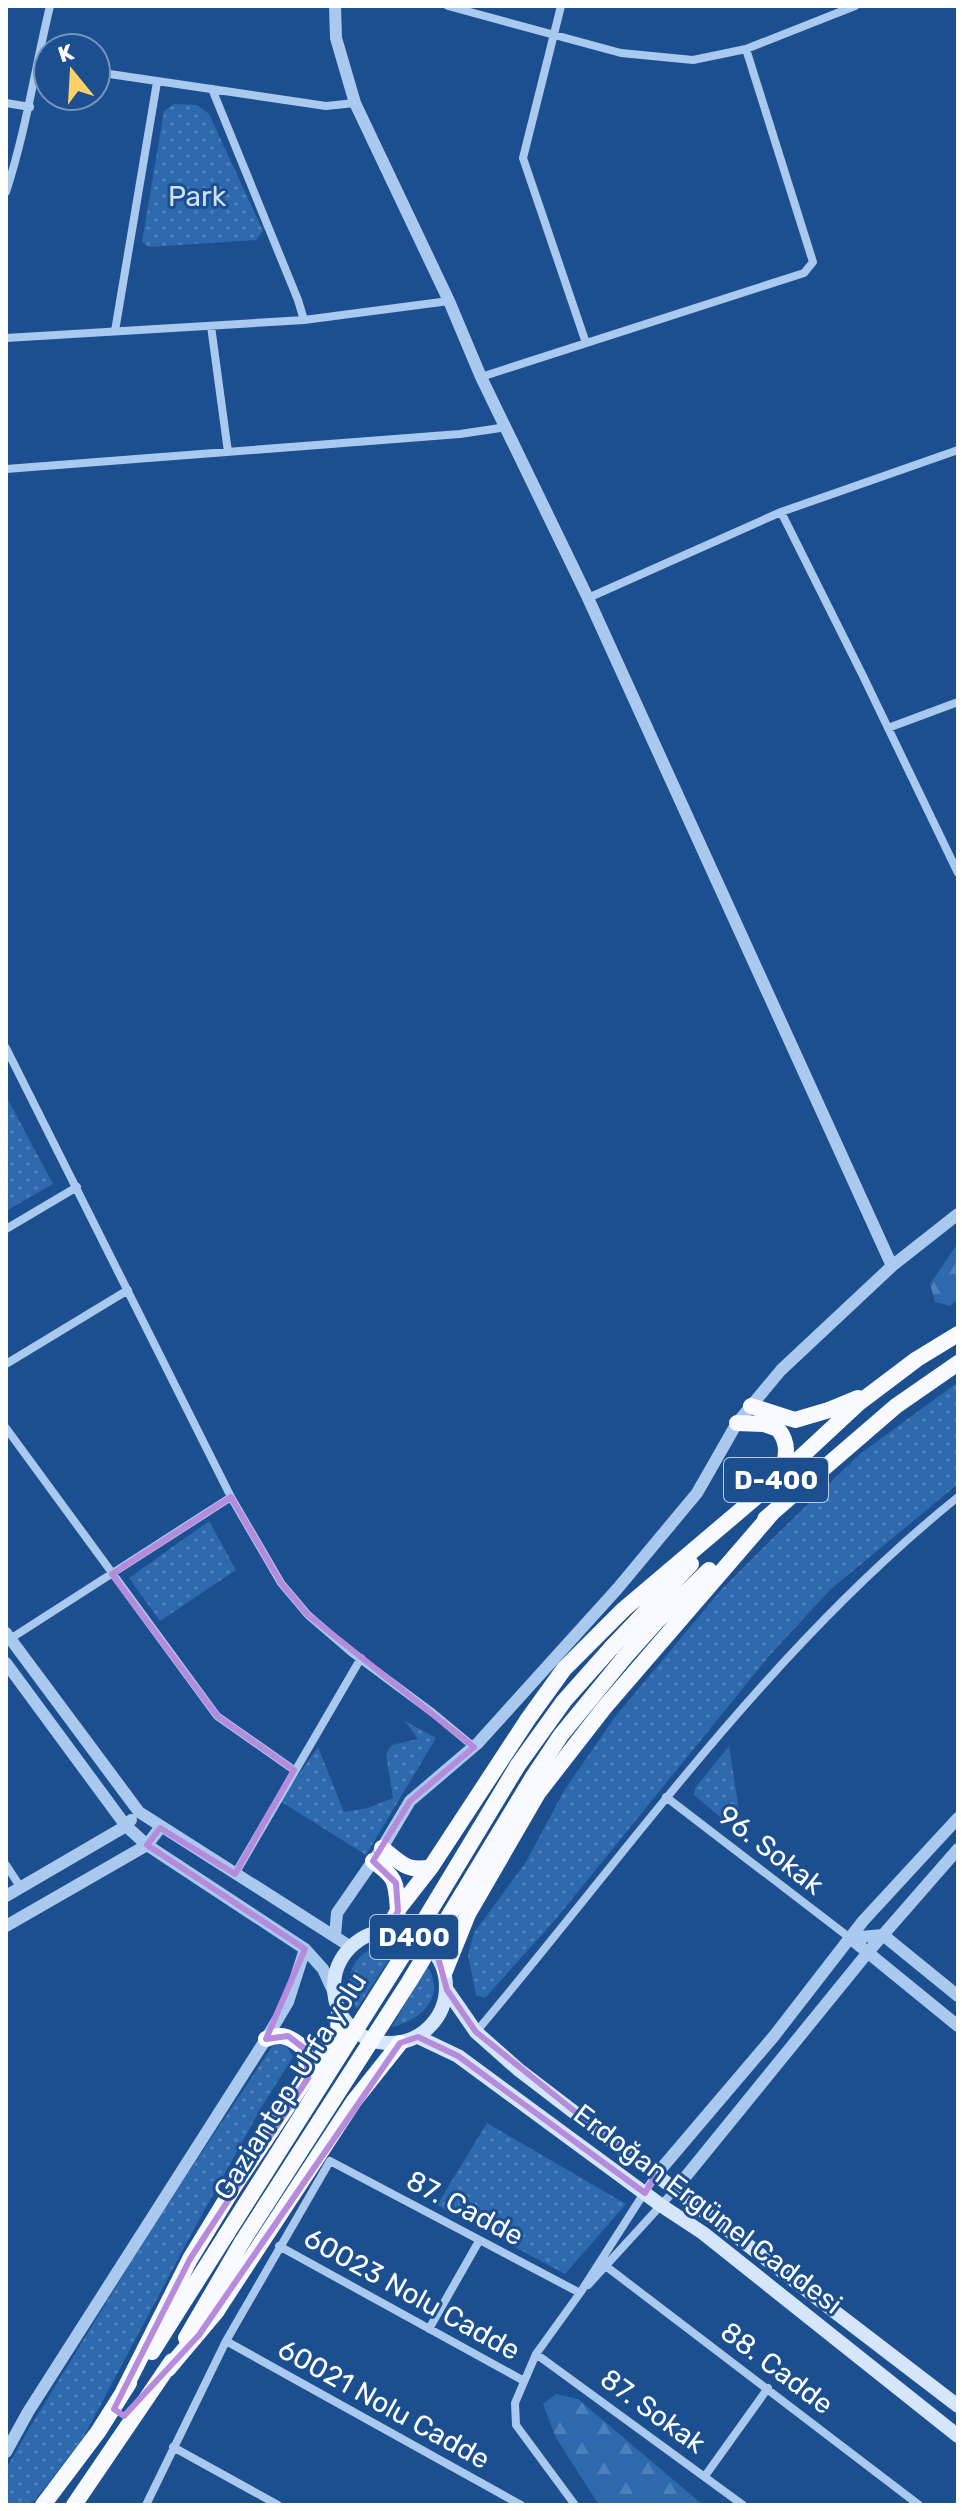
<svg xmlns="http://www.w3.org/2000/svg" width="964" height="2511" viewBox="0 0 964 2511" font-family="Rubik,sans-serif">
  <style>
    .grass { fill: url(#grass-dots) }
    .forest { fill: url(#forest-firs) }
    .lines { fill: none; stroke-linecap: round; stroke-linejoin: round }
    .minor { stroke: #a9c9ee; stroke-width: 8 }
    .tertiary { stroke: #a9c9ee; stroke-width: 12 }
    .secondary { stroke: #d6e6fa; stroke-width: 14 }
    .trunk { stroke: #f8faff; stroke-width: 16 }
    .trunk-bridge { stroke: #f8faff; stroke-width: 16 }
    .marked { fill: none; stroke: #b68bdc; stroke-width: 6; stroke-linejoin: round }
    .labels { text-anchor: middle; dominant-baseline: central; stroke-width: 6; stroke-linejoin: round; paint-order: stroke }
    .shield { fill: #1b4f8f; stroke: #bbcadd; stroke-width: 2 }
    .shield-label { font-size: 26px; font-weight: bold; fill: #fff }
    .park-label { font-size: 28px; fill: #cfe3fa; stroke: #1b4f8f }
    .street-label { font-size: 28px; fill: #fff; stroke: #1b4f8f }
  </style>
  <defs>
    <pattern id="grass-dots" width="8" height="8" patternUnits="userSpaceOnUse" patternTransform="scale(2)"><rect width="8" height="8" fill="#2e69ad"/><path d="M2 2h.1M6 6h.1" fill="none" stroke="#4d80b9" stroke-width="1.8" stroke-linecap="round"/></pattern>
    <pattern id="forest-firs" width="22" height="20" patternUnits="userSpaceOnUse" patternTransform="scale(2)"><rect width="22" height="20" fill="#2e69ad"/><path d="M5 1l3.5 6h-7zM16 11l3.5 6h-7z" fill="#4d80b9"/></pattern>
  </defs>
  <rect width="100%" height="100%" fill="#1b4f8f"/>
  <path class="grass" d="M174,104L197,105L209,114L263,231L256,240L149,247L142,242L164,111Z
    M6,1096L53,1184L6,1211Z
    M958,1382V1484L831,1589L769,1656L555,1920L485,1998L476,1995L468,1955L474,1933L526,1862L565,1789L615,1717L721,1590L776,1535L860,1454Z
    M209,1521L236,1570L160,1621L129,1578Z
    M405,1721L436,1738L366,1855L280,1801L318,1747L344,1812L368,1808L393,1798L386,1754L392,1745L418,1739Z
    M729,1746L743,1836L694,1795L695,1788Z
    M388,1942H400L357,2009C341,1974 352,1953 388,1942Z
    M427,1966C447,1997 421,2020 392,2027Z
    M277,2039L284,2042L293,2057L261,2108L194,2229L82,2440L35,2500L26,2505H6V2469L27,2432L155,2223Z
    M487,2123L626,2204L565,2274L437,2205Z"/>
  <path class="forest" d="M958,1243V1299L950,1306L935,1302L930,1284Z
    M556,2394L578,2399L703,2505H599L556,2438L543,2404Z"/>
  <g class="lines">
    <path class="minor" d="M448,6L621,53L693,60L746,49L855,6
      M561,6L523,158L586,343
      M96,72L326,106L355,103
      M212,89L298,300L304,320
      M6,103L30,107
      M6,192C26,131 35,68 50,6
      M211,326L228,452
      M115,331L157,82
      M6,338L304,320L449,301
      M481,377L804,273L813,262L746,49
      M6,469L460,434L507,427
      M781,512L863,676L958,873
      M588,598L781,512L958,450
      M888,728L958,702
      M6,1048L231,1497L281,1583L308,1615L351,1652L433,1713L474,1747
      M6,1229L77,1187
      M6,1364L128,1290
      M6,1428L217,1716L294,1770
      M10,1639L231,1497
      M666,1797L850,1938
      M6,1865L21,1888
      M235,1874L361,1658
      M476,2032C631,1848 769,1649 958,1497
      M279,2246L524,2381
      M607,2267L919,2505
      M588,2285L674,2191
      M429,2329L479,2241
      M226,2341L521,2505
      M536,2354L743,2505
      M173,2447L278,2505
      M705,2476L768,2388
      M146,2505L226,2341L330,2161L580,2293
      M575,2505L516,2425L515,2403L536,2354L580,2293L655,2176"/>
    <path class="tertiary" d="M335,6L336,38L355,103L449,301L481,377L588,598L892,1266
      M6,1633L139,1812L351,1947
      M6,1663L126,1826L147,1845L305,1949L323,1969L334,1993
      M6,1896L126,1826L131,1820
      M6,1926L147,1845L160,1828
      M335,1936L337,1913L382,1848L410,1801L478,1743L618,1588L697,1493L737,1423L781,1370L892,1266L958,1214
      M850,1938L958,2026
      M850,1938L883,1935L958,1996
      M655,2176L774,2036L863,1921L958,1818
      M674,2191L869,1951L958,1849
      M6,2452L28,2412L266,2039L288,2002L305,1949"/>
    <path class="secondary" d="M334 1987a56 56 0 1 1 112 0a56 56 0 1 1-112 0Z
      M447,1990L476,2032L519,2070L958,2406
      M418,2037L458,2056L662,2206L703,2233L958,2436"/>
    <path class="trunk" d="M751,1406L795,1420L829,1410L858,1398
      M737,1423L764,1424L778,1429C790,1444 786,1457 782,1474
      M761,1494L860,1402L917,1359L958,1334
      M765,1519L896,1406L958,1363
      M612,1647L691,1564
      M624,1658L657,1621L709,1570
      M382,1848C400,1862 407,1873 431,1867
      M373,1861C397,1878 396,1882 398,1911
      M388,1930L399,1908L431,1867L528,1719L564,1669L624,1609L768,1487
      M445,1971L468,1914L538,1793L604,1708L773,1512
      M266,2039C284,2032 291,2038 305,2049L308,2078
      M186,2338L242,2242
      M152,2352L226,2235
      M168,2369L216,2312L354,2101L400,2043
      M123,2392L190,2259L235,2185L338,2031L339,2011
      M43,2505L98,2432L129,2383
      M74,2505L172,2361"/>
    <path class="trunk-bridge" d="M226,2235L410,1944L518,1765L564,1701L612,1647
      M242,2242L409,1982L533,1777L561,1735L624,1658"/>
  </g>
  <path class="marked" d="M231,1497L281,1583L308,1615L474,1747L410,1801L373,1861L396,1883L398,1911L390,1927L437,1954L447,1990L476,2032L655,2176L645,2193L458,2056L418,2037L400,2043L199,2335L124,2416L114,2409L190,2259L308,2078L305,2049L288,2036L266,2039L305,1949L147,1845L160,1828L235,1874L294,1770L217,1716L112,1574Z"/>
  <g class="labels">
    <g class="shield">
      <rect x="724" y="1458" width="104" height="44" rx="6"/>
      <rect x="370" y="1915" width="88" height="44" rx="6"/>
    </g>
    <g class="shield-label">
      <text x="776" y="1480">D-400</text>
      <text x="414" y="1937">D400</text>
    </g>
    <g class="park-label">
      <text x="197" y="196">Park</text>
    </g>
    <g class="street-label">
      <text transform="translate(771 1850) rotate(38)">96. Sokak</text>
      <text transform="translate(290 2086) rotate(-58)">Gaziantep-Urfa yolu</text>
      <text transform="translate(465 2208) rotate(28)">87. Cadde</text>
      <text transform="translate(708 2209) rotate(37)">Erdoğan Ergünel Caddesi</text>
      <text transform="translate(412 2294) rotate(29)">60023 Nolu Cadde</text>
      <text transform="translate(777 2368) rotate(37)">88. Cadde</text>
      <text transform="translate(384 2404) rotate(29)">60021 Nolu Cadde</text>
      <text transform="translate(653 2411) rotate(36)">87. Sokak</text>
    </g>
  </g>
  <rect width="964" height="2511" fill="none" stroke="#ffffff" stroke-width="16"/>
  <g transform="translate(72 72) rotate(342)"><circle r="38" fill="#1b4f8f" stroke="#7695bc" stroke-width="2"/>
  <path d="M0-6L14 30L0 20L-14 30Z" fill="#ffd166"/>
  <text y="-12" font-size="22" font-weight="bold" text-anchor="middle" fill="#ffffff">K</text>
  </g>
</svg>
